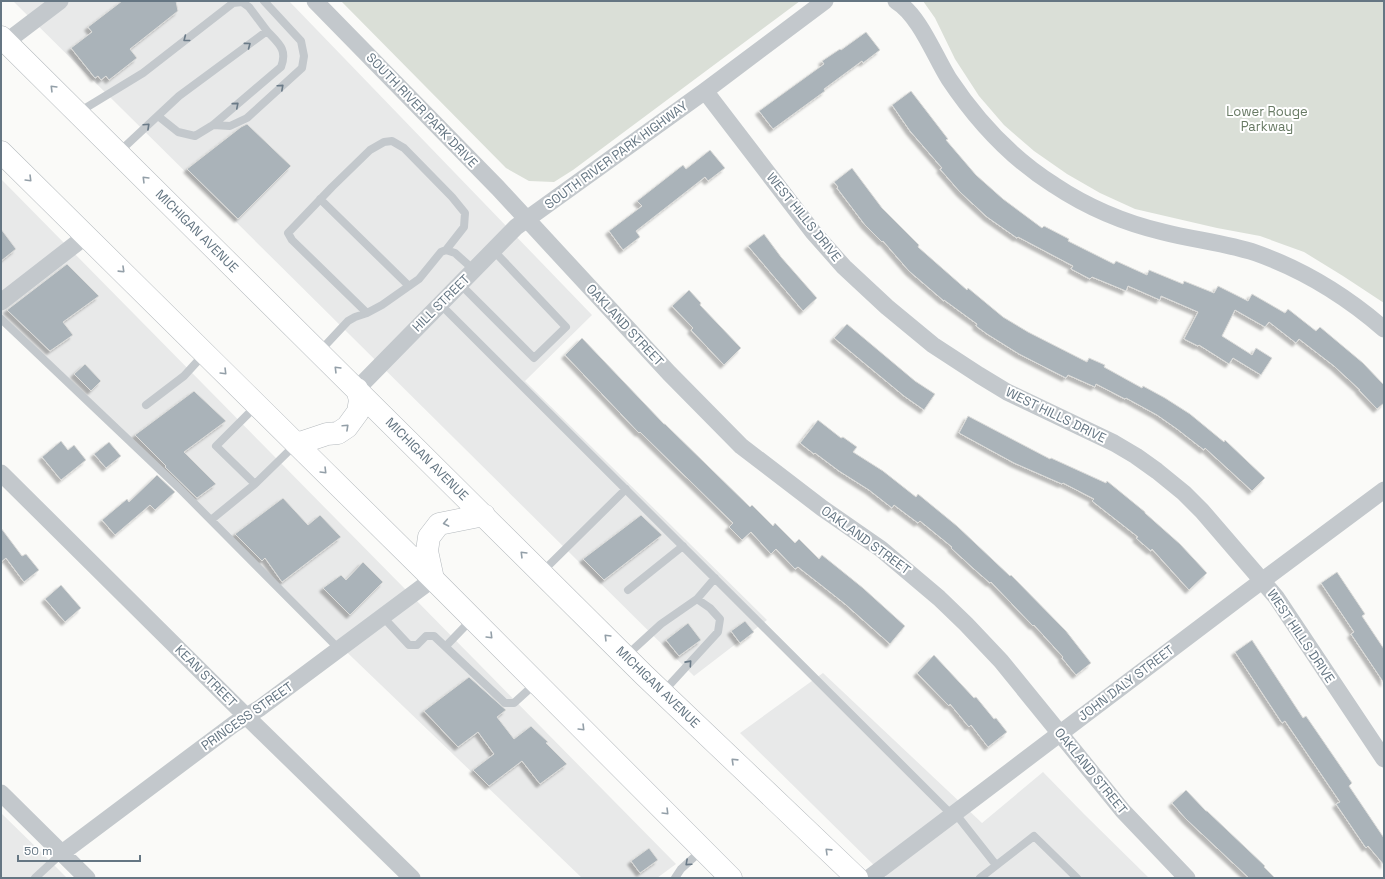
<svg xmlns="http://www.w3.org/2000/svg" width="1385" height="879" viewBox="0 0 1385 879" font-family="'Space Grotesk',sans-serif">
  <style>
    .built { fill: #e8e9e9 }
    .green { fill: #dadfd7 }
    .building { fill: #aab3b9; stroke: #dcdcda; filter: url(#shadow) }
    .lines { fill: none; stroke-linecap: round; stroke-linejoin: round }
    .primary-casing { stroke: #b5babe; stroke-width: 23 }
    .service { stroke: #c3c8cc; stroke-width: 8 }
    .minor { stroke: #c3c8cc; stroke-width: 17 }
    .primary { stroke: #fff; stroke-width: 22 }
    .oneway { stroke: #6a7a87 }
    .oneway2 { stroke: #939fa8 }
    .labels { text-anchor: middle; dominant-baseline: central; stroke-width: 4; stroke-linejoin: round; paint-order: stroke }
    .street-label { font-size: 13px; fill: #657683; stroke: #fff }
    .park-label { font-size: 13px; fill: #687a64; stroke: #fff }
  </style>
  <defs>
    <filter id="shadow"><feDropShadow dx="-3.5" dy="3.5" stdDeviation="1" flood-color="#0004"/></filter>
  </defs>
  <rect width="100%" height="100%" fill="#fafaf8"/>
  <path class="built" d="M13,1H289L592,315L525,381L767,620L694,676Z
    M1,179L676,864L657,878H582L1,320Z
    M823,673L982,823L1043,772L1084,814L1149,878H887L740,733Z
    M1,813L41,852L67,878H1Z"/>
  <path class="green" d="M341,1H800L573,170L554,182L529,181L506,168Z
    M923,1H1384V303L1343,276L1304,252L1260,236L1217,228L1135,209L1100,193L1067,174L1034,151L1004,125L979,96L955,59L935,18Z"/>
  <path class="building" d="M122,1H176L178,11L130,49L137,58L109,80L106,76L101,80L98,76L95,78L71,48L92,32L88,27Z
    M866,32L880,50L863,63L862,61L824,89L825,91L773,129L759,111L824,64L822,61L840,49L841,50Z
    M911,91L948,139L946,140L976,175L1003,199L1042,228L1044,226L1069,239L1068,241L1114,264L1116,261L1147,275L1149,270L1183,284L1184,281L1214,293L1218,286L1248,301L1252,294L1285,313L1288,309L1316,331L1320,327L1363,363L1384,385V403L1377,409L1359,390H1360L1334,366L1299,339L1296,343L1269,322L1265,327L1235,310L1222,336L1252,355L1256,348L1272,358L1261,375L1233,358L1229,364L1199,345L1198,346L1184,339L1198,312L1161,296L1160,300L1128,286L1126,291L1092,277L1090,279L1071,269L1073,266L1018,237L1017,238L987,217L960,192L940,169L942,168L910,131L892,105Z
    M247,124L291,166L238,219L187,169L241,127Z
    M710,150L725,168L708,181L705,177L636,231L640,237L623,250L609,231L642,206L637,201L683,165L686,169Z
    M852,168L882,208L919,245L918,247L967,290L968,288L1003,317L1028,332L1087,362L1089,358L1105,365L1104,367L1142,388L1143,386L1165,398L1190,414L1224,442L1225,440L1265,478L1252,491L1205,448L1204,450L1177,429L1157,415L1126,398L1125,399L1096,384L1095,387L1068,375L1066,378L1019,354L987,334L976,326L977,324L944,300V301L909,271L883,241L882,242L865,225L837,188L838,187L834,182Z
    M1,229L16,249L1,261Z
    M764,234L781,257L817,298L803,311L748,246Z
    M67,264L99,296L63,322L73,335L50,351L7,310Z
    M689,290L701,303L700,305L741,348L724,365L691,330L693,328L672,306Z
    M847,324L915,381L935,394L924,410L904,396L834,338Z
    M582,338L664,424H665L750,507L752,505L773,526L775,523L795,543L799,539L819,559L822,555L863,588L905,626L890,644L845,604L821,585L798,567L795,569L776,549L771,554L751,532L742,540L729,527L733,523L640,432L639,433L565,355Z
    M85,364L101,381L91,391L74,374Z
    M194,391L226,421L184,452L216,484L197,498L165,467L166,466L135,435Z
    M968,416L1050,459L1051,458L1106,483L1107,481L1145,512V513L1180,544L1207,573L1189,590L1152,549L1151,551L1136,538L1138,537L1092,501L1094,499L1063,483L1062,484L1014,463L959,433Z
    M818,420L841,438L843,437L857,447L853,452L883,471L916,497L918,494L957,526L1010,576L1011,575L1066,631L1091,663L1076,675L1062,658L1063,657L1034,625L1033,626L991,582L990,583L974,569L951,548L952,547L920,521L918,523L894,505L892,508L869,490L839,471L815,453L814,454L800,443Z
    M61,441L68,450L74,445L86,460L61,480L42,457Z
    M109,442L121,456L106,468L94,454Z
    M157,475L175,492L155,510L150,505L115,535L102,520L127,499L129,502Z
    M283,498L308,525L320,515L341,537L282,582L265,558L262,561L235,534Z
    M641,515L662,535L604,580L583,559Z
    M1,528L22,556L26,554L39,570L24,582L6,558L1,562Z
    M363,562L383,582L350,615L323,588L341,575L346,580Z
    M1337,572L1365,614L1362,616L1384,649V683L1351,634L1354,632L1321,583Z
    M61,585L81,608L65,622L45,599Z
    M745,621L754,632L740,643L731,631Z
    M688,623L701,640L679,656L666,640Z
    M1252,640L1303,718L1306,716L1352,783L1349,786L1384,838V865L1368,846L1366,848L1336,804L1340,802L1285,721L1282,723L1235,652Z
    M934,655L974,698L976,697L994,719L996,718L1007,732L988,747L971,725L969,727L950,704L949,706L917,673Z
    M469,677L506,710L497,717L514,739L531,726L548,742L546,743L567,764L540,784L522,761L489,786L473,770L494,754L478,732L458,747L424,711Z
    M1186,790L1206,811H1207L1265,866L1264,867L1275,878H1249L1186,819L1172,803Z
    M649,848L658,860L640,873L631,861Z"/>
  <g class="lines">
    <defs>
      <path id="primary" d="M1,37L644,675L857,878
        M1,152L433,579L731,878
        M297,444L327,434L338,433L347,427L358,412L360,400L357,389
        M433,579L427,551L429,537L439,524L484,515"/>
    </defs>
    <use href="#primary" class="primary-casing"/>
    <path class="service" d="M79,112L143,73L233,3L242,2L249,7L267,31L179,96L119,152
      M158,116L178,132L195,136L213,125L281,67C288,49 278,43 267,31
      M213,125L230,126L247,118L302,68L304,56L301,41L264,1
      M320,199L409,286
      M460,284L534,358L566,327L493,250
      M440,304L952,815
      M367,313L292,240L288,233L332,187L370,150L384,142L392,141L404,148L452,197L465,213L464,227L446,250
      M1,319L178,487L339,649
      M320,351L348,321L355,317L367,313L382,305L419,279L441,252L446,250L455,253L474,270
      M146,405L184,376L205,353
      M255,484L296,444
      M211,520L255,484L216,446L257,405
      M542,572L626,489
      M628,590L683,546
      M382,616L409,645H417L426,636H434L505,703H514L536,683
      M446,646L472,619
      M626,656L661,624L697,599L715,578
      M663,692L718,632L720,619L710,608L697,599
      M955,813L996,865
      M35,878L62,853
      M675,878L681,869L702,850
      M980,878L1034,836L1077,878"/>
    <path class="minor" d="M315,1L498,188L669,373L741,446L822,508L881,549L939,598L966,624L1001,661L1123,811L1187,878
      M896,1C920,16 934,55 949,79C977,121 1011,158 1054,185C1087,207 1125,223 1163,232C1194,240 1226,243 1256,253C1304,270 1346,296 1384,329
      M6,42L60,1
      M705,91L813,232L844,267L887,307L933,345L979,375L1007,392L1114,443L1136,456L1157,471L1184,493L1202,511L1276,597L1384,759
      M1,302L86,236
      M357,389L516,227L705,91L825,1
      M1,473L247,717L412,878
      M1,793L87,878
      M62,853L234,724L260,708L433,579
      M869,878L1247,592L1384,490"/>
    <use href="#primary" class="primary"/>
  </g>
  <defs><path id="oneway-chevron" d="M-2-3.5L2.5 0L-2 3.5" fill="none" stroke-width="1.6" stroke-linecap="round" stroke-linejoin="round"/></defs>
  <g class="oneway">
    <use href="#oneway-chevron" transform="translate(186 39) rotate(142)"/>
    <use href="#oneway-chevron" transform="translate(248 45) rotate(-37)"/>
    <use href="#oneway-chevron" transform="translate(281 87) rotate(-42)"/>
    <use href="#oneway-chevron" transform="translate(236 105) rotate(-41)"/>
    <use href="#oneway-chevron" transform="translate(147 126) rotate(-43)"/>
    <use href="#oneway-chevron" transform="translate(689 663) rotate(-48)"/>
    <use href="#oneway-chevron" transform="translate(688 863) rotate(138)"/>
  </g>
  <g class="oneway2">
    <use href="#oneway-chevron" transform="translate(53 88) rotate(-135)"/>
    <use href="#oneway-chevron" transform="translate(29 179) rotate(45)"/>
    <use href="#oneway-chevron" transform="translate(145 179) rotate(-135)"/>
    <use href="#oneway-chevron" transform="translate(122 270) rotate(44)"/>
    <use href="#oneway-chevron" transform="translate(337 369) rotate(-135)"/>
    <use href="#oneway-chevron" transform="translate(224 372) rotate(45)"/>
    <use href="#oneway-chevron" transform="translate(346 427) rotate(-43)"/>
    <use href="#oneway-chevron" transform="translate(324 471) rotate(45)"/>
    <use href="#oneway-chevron" transform="translate(446 523) rotate(169)"/>
    <use href="#oneway-chevron" transform="translate(523 554) rotate(-135)"/>
    <use href="#oneway-chevron" transform="translate(490 636) rotate(45)"/>
    <use href="#oneway-chevron" transform="translate(607 637) rotate(-135)"/>
    <use href="#oneway-chevron" transform="translate(582 728) rotate(45)"/>
    <use href="#oneway-chevron" transform="translate(734 761) rotate(-136)"/>
    <use href="#oneway-chevron" transform="translate(666 812) rotate(45)"/>
    <use href="#oneway-chevron" transform="translate(828 851) rotate(-136)"/>
  </g>
  <g class="labels">
    <g class="street-label">
      <text transform="translate(422 110) rotate(46)">SOUTH RIVER PARK DRIVE</text>
      <text transform="translate(616 155) rotate(-36)">SOUTH RIVER PARK HIGHWAY</text>
      <text transform="translate(804 217) rotate(51)">WEST HILLS DRIVE</text>
      <text transform="translate(197 231) rotate(45)">MICHIGAN AVENUE</text>
      <text transform="translate(441 303) rotate(-45)">HILL STREET</text>
      <text transform="translate(625 325) rotate(47)">OAKLAND STREET</text>
      <text transform="translate(1056 415) rotate(26)">WEST HILLS DRIVE</text>
      <text transform="translate(427 459) rotate(45)">MICHIGAN AVENUE</text>
      <text transform="translate(866 540) rotate(36)">OAKLAND STREET</text>
      <text transform="translate(1301 636) rotate(56)">WEST HILLS DRIVE</text>
      <text transform="translate(206 676) rotate(45)">KEAN STREET</text>
      <text transform="translate(1126 683) rotate(-37)">JOHN DALY STREET</text>
      <text transform="translate(658 687) rotate(44)">MICHIGAN AVENUE</text>
      <text transform="translate(247 716) rotate(-35)">PRINCESS STREET</text>
      <text transform="translate(1091 771) rotate(51)">OAKLAND STREET</text>
    </g>
    <g class="park-label">
      <text x="1267" y="111">Lower Rouge<tspan x="1267" dy="15">Parkway</tspan></text>
    </g>
  </g>
  <rect width="1385" height="879" fill="none" stroke="#657683" stroke-width="4"/>
  <path d="M18 855v6h122v-6" fill="none" stroke="#657683" stroke-width="2"/>
  <text x="24" y="855" font-size="12" fill="#657683" stroke="#ffffff" stroke-width="3" paint-order="stroke">50 m</text>
</svg>
